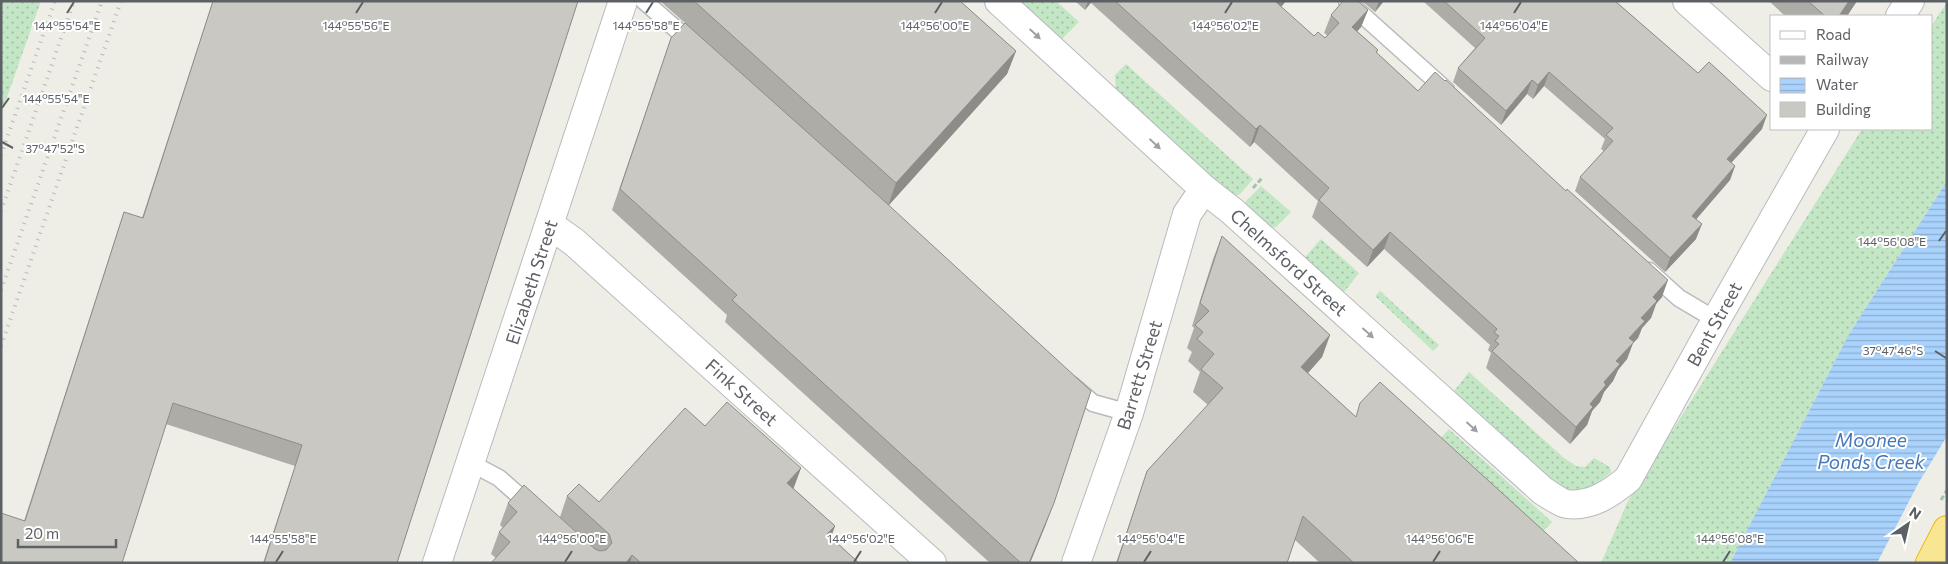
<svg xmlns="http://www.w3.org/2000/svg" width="1948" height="564" viewBox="0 0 1948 564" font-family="Commissioner,sans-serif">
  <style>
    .grass { fill: url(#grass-dots) }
    .water { fill: url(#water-rules) }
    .pier { fill: #efeee6 }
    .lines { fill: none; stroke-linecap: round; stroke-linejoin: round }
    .lane-casing { stroke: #b8babf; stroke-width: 19 }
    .street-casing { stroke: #b8babf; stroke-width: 30 }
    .highway-casing { stroke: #edb508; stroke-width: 30 }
    .path { stroke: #9dc6ac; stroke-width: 3; stroke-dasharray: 5 2.5; stroke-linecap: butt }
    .lane { stroke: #fff; stroke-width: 16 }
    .street { stroke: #fff; stroke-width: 28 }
    .highway { stroke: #f9e692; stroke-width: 28 }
    .rail { stroke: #b6b7b7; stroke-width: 4; stroke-dasharray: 1 6; stroke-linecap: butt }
    .wall { fill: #aeaca7 }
    .shaded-wall { fill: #8d8c88 }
    .building { fill: #cac8c2; stroke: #8d8c88 }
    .oneway { fill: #9ea0a3 }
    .ticks { fill: none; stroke: #5d6065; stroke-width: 2 }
    .labels { text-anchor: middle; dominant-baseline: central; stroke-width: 4; stroke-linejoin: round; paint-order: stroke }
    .street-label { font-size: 18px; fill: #5d6065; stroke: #fff }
    .water-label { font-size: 19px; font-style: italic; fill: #4877b7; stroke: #fff }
    .ticks-label { font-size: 12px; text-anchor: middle; fill: #5d6065; stroke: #fff; stroke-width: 4; stroke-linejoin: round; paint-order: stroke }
  </style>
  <defs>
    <pattern id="grass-dots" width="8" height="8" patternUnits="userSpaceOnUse" patternTransform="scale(1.25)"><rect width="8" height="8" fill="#c3e6c5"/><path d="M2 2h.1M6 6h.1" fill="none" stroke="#a2bea4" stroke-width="1.8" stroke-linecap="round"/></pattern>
    <pattern id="water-rules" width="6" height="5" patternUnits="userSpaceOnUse" patternTransform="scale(1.25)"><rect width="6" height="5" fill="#a9d2fc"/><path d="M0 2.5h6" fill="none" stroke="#8daed0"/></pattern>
  </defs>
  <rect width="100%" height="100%" fill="#efeee6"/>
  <path class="grass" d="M1,1H41L1,114Z
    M1015,1H1056L1079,22L1063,38L1057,39Z
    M1947,2V181L1849,334L1730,563H1601L1628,501L1862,129H1932V25Z
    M1126,64L1253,179L1240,194L1232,198L1116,95L1115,75Z
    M1261,186L1291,212L1276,227L1270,228L1243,208L1246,201Z
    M1321,239L1359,273L1345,291L1337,292L1305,261L1306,256Z
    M1380,291L1439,345L1433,351L1375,296Z
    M1469,372L1564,458L1576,466L1585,467L1594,458L1610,467L1611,472C1587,492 1577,495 1548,483L1451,395Z
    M1449,429L1552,522L1540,535L1437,442Z"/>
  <path class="water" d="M1947,181V461L1891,563H1730L1849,334Z"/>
  <path class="pier" d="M1947,436V466L1894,563H1877L1919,482Z"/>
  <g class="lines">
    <defs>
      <path id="lane" d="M644,1L693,44
        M1347,1L1446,90
        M1649,271L1679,298L1716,320
        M1072,385L1093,403L1129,413
        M471,463L499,478L533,508"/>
      <path id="street" d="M999,1L1204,189L1232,211L1543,491C1550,495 1560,503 1567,504C1591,507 1611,493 1628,479L1716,320L1825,129
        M1687,1L1772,77
        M1900,16L1910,1
        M550,225L574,242L932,563
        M437,563L623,1
        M1076,563L1129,413L1187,214L1204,189"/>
      <path id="highway" d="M1930,563L1947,530"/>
    </defs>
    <use href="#lane" class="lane-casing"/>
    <use href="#street" class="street-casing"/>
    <use href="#highway" class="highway-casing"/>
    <path class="path" d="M1253,188L1262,178
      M1941,500L1947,490"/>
    <use href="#lane" class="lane"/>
    <use href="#street" class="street"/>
    <use href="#highway" class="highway"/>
    <path class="rail" d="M1,155L55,1
      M1,211L74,1
      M1,290L102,1
      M1,346L121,1"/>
  </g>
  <path class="wall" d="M213,1H578L397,563H263L295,466L166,424L122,563L24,521L117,233L124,212L142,218Z
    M660,1H960L1016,51L1007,74L889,205L1046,524L1030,563H990L725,322L727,315L612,210L671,38L685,23Z
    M1075,1H1286L1281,7L1314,36L1325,38L1327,35L1324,33L1331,15L1368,10L1361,27L1357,31L1378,50L1377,53L1418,91L1662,297L1656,304L1651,318L1642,328L1638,338L1633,343L1627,359L1618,370L1613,381L1604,392L1600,402L1592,411L1587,425L1570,444L1486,368L1491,353L1488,350L1490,345L1384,249L1367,267L1312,217L1318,201L1254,142L1250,147L1091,3L1085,10Z
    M1362,1H1384L1375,12Z
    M1423,1H1615L1762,129L1731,163L1735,166L1730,180L1696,219V239L1665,272L1575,191L1580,177L1604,151L1601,149L1605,139L1544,86L1533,99L1527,94L1501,125L1453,82L1458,68L1475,48Z
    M1769,1H1857L1847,16H1785Z
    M1222,236L1330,335L1322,357L1308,373L1356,417L1579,563H1320L1295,540L1287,563H1116L1147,471L1208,405L1193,392L1200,372L1188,361L1192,352L1187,348L1194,328L1192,326L1213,259Z
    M705,426L801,468L793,488L835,526L831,537L859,563H491L496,558L491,554L499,532L503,528L500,525L508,503L560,517L567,496L599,502Z"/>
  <path class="shaded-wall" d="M1088,1H1092L1085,10Z
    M1277,1H1286L1270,20L1276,2Z
    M1379,1H1384L1375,12Z
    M1849,1H1857L1847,16H1839Z
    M1368,10L1361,27L1346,44L1352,27Z
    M1016,51L1007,74L888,206L896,183Z
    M1549,72L1544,86L1533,99L1538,85Z
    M1532,80L1527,94L1501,125L1506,111Z
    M1767,115L1762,129L1722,173L1727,159Z
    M1260,125L1254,142L1250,147L1256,129Z
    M1735,166L1730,180L1687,230L1692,216Z
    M1702,224L1696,239L1665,272L1670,258Z
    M1390,232L1384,249L1367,267L1373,250Z
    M1668,280L1662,297L1656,304L1651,318L1642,328L1638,338L1633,343L1627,359L1618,370L1613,381L1604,392L1600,402L1592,411L1587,425L1570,444L1576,427L1616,361L1629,338L1641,318L1653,297Z
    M1330,335L1322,357L1293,390L1301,367Z
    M801,468L793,490L787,483Z
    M1054,503L1046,524L1030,563H1029Z
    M835,526L827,548V534Z
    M632,555L630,563H626Z"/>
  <path class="building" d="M213,1H578L397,563H264L302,445L173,403L122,563H1V513L25,521L124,212L143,218Z
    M694,1H960L1016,51L896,183Z
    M1115,1H1277L1276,2L1314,36L1318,32L1325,38L1339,23L1331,15L1343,1H1358L1368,10L1352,27L1378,50L1376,52L1418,91L1435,72L1445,81L1446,80L1566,191L1567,189L1668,280L1653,297L1657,301L1641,318L1645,321L1629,338L1634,342L1616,361L1620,364L1604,382L1606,385L1590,404L1593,407L1576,427L1492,351L1499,344L1495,341L1499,336L1494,333L1497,329L1390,232L1373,250L1319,200L1329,188L1260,125L1256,129Z
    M1444,1H1615L1698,73L1709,62L1767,115L1727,159L1735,166L1692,216L1702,224L1670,258L1580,177L1613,141L1606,135L1613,128L1549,72L1538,85L1532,80L1506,111L1458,68L1485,38Z
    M1808,1H1849L1839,16H1825Z
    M685,23L882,199L1091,391L1054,503L1029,563H1021L732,300L737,295L620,189L671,38Z
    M1222,236L1330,335L1301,367L1356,417L1360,403L1380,382L1579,563H1354L1303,516L1287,563H1117L1147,471L1223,388L1201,369L1214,354L1197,339L1203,332L1195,325L1209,311L1200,303Z
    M727,402L801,468L787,483L835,526L827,534L859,563H641L632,555L626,563H491L510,542L499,532L517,512L508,503L524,485L595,549L600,551L606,550L612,543L609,534L567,496L579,484L599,502L685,408L705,426Z"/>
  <defs><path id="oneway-solid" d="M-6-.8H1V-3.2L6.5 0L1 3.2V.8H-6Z" transform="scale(1.25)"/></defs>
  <g class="oneway">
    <use href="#oneway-solid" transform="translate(1035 34) rotate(43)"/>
    <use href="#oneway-solid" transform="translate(1155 144) rotate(43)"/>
    <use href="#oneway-solid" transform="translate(1368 333) rotate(42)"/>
    <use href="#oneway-solid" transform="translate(1472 427) rotate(42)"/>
  </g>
  <path class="ticks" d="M67,13L74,2M356,13L363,2M646,13L653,2M935,13L942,2M1225,13L1232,2M1514,13L1521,2M2,108L9,98M2,142L13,148M1939,241L1946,231M1935,351L1946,358M276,562L283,551M565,562L572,551M854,562L861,551M1144,562L1151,551M1433,562L1440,551M1723,562L1730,551"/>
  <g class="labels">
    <g class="street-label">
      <text transform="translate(1289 262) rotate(42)">Chelmsford Street</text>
      <text transform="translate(531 282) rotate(-72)">Elizabeth Street</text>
      <text transform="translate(1714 324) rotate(-61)">Bent Street</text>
      <text transform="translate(1139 375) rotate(-73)">Barrett Street</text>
      <text transform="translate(742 392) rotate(42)">Fink Street</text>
    </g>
    <g class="water-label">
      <text x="1871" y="439">Moonee<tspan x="1871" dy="22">Ponds Creek</tspan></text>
    </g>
  </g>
  <g class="ticks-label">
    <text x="67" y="30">144°55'54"E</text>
    <text x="356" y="30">144°55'56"E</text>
    <text x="646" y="30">144°55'58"E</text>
    <text x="935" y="30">144°56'00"E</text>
    <text x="1225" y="30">144°56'02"E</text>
    <text x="1514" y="30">144°56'04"E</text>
    <text x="56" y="103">144°55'54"E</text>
    <text x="55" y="153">37°47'52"S</text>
    <text x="1892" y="246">144°56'08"E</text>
    <text x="1893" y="355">37°47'46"S</text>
    <text x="283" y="543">144°55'58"E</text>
    <text x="572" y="543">144°56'00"E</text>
    <text x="861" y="543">144°56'02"E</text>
    <text x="1151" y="543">144°56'04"E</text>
    <text x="1440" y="543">144°56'06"E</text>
    <text x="1730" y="543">144°56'08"E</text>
  </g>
  <rect width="1948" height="564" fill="none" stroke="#5d6065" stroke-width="5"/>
  <rect x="1770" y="15" width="162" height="115" fill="#ffffff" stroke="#bebfc1"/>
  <rect x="1780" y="31" width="25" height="8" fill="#ffffff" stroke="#bebfc1"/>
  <text x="1816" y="40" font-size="15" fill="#5d6065">Road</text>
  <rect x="1780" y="56" width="25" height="8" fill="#b6b7b7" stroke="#bebfc1"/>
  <text x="1816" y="65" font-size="15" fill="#5d6065">Railway</text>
  <rect x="1780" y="78" width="25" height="15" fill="url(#water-rules)" stroke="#bebfc1"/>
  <text x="1816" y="90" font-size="15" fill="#5d6065">Water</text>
  <rect x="1780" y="102" width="25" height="15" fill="#cac8c2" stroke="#bebfc1"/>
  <text x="1816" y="115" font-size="15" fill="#5d6065">Building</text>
  <g transform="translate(1908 524) rotate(34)" stroke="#ffffff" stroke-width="4" paint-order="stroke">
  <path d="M0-4L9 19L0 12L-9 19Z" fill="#5d6065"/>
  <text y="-8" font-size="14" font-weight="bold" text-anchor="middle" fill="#5d6065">N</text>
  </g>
  <path d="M18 539v8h98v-8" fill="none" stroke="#5d6065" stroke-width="2.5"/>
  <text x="25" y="539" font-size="15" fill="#5d6065" stroke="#ffffff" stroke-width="4" paint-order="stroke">20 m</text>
</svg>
